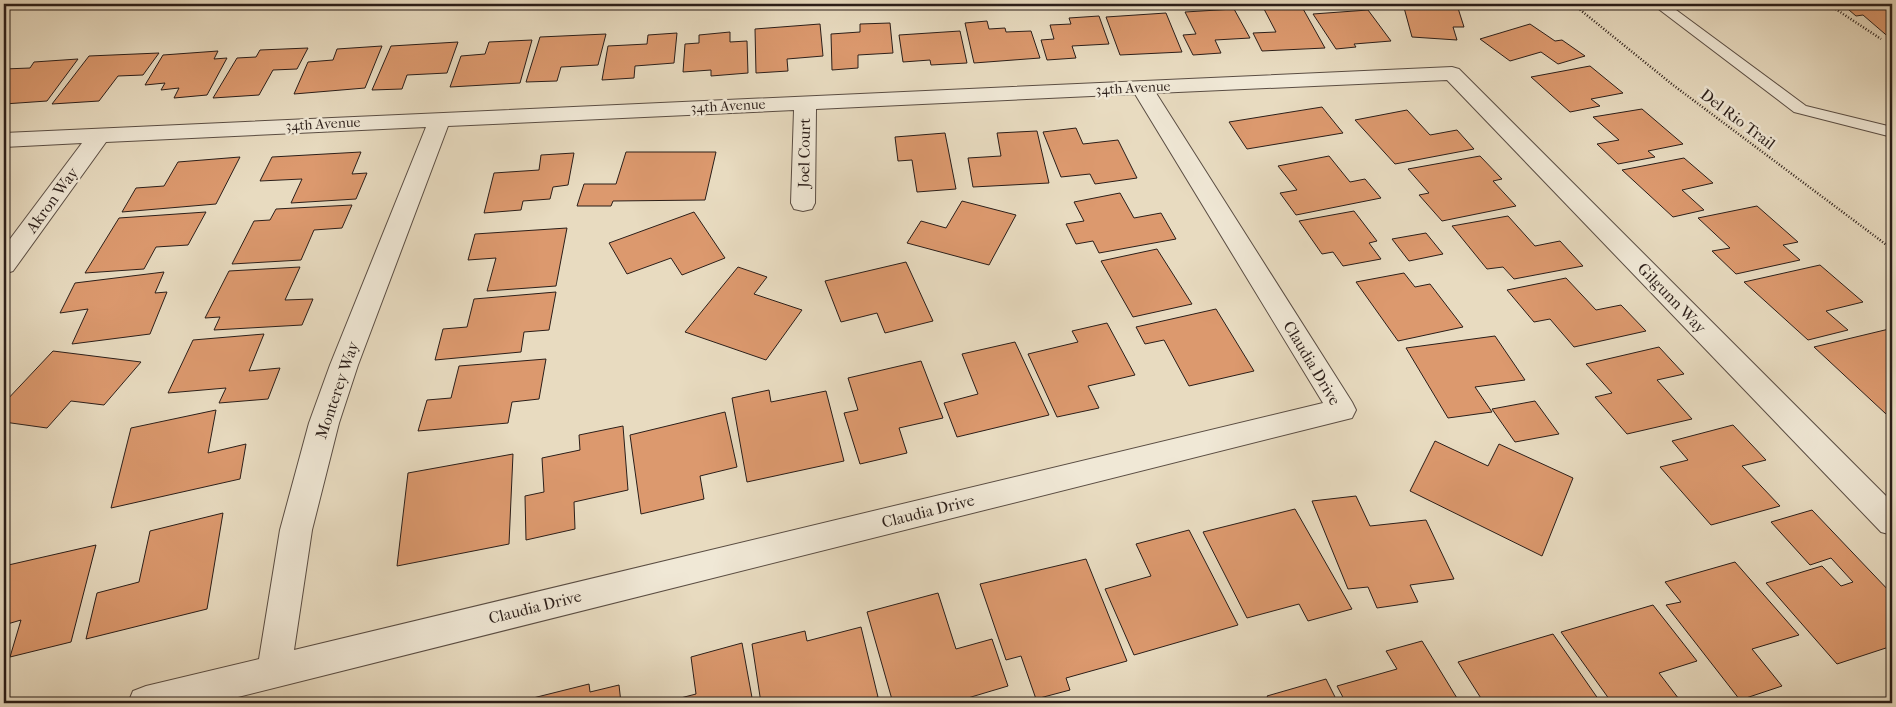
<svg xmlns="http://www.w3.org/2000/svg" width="1896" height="707" viewBox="0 0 1896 707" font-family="'IM FELL French Canon',serif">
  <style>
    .building { fill: #dc996e; stroke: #2b1e19 }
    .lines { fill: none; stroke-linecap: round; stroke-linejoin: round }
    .lane-casing { stroke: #5a4d43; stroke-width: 2 }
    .street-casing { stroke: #5a4d43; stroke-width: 2 }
    .path { stroke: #2b1e19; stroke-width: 2.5; stroke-dasharray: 1 2; stroke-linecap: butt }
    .lane { fill: #f0e8d6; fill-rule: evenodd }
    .street { fill: #f0e8d6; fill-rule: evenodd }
    .labels { text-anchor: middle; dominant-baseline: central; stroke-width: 5; stroke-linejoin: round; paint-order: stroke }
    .far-street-label { font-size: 14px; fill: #2b1e19; stroke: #f0e8d6 }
    .street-label { font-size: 16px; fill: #2b1e19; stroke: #f0e8d6 }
  </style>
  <rect width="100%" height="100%" fill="#e8dbc0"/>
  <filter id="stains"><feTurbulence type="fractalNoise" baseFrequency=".004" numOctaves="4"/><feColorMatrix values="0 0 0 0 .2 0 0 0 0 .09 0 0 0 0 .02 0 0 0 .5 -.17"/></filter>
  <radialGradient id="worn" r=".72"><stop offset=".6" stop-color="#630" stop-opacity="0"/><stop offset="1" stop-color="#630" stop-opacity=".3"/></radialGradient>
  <path class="building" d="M1403,4L1457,5L1464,27H1453L1457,40L1412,37Z
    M1842,4H1892V40L1863,15L1856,16Z
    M1302,7L1325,48L1262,51L1253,33L1276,32L1264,9Z
    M1234,9L1250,38L1215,40L1221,53L1193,55L1183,35L1196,34L1185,12Z
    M1368,10L1391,41L1354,44L1356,47L1336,49L1313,14Z
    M1166,13L1182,52L1120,55L1106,17Z
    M1099,16L1109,44L1072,46L1076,58L1047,60L1041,40L1054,39L1050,25L1071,24L1069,18Z
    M987,21L989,29L1005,28L1006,32L1031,31L1040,58L974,63L965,23Z
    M890,23L893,53L858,55V68L832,70L831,34L860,32V24Z
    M820,24L823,56L787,59L788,71L756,73L755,29Z
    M1530,24L1555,41L1562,40L1585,56L1558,64L1541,52L1510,61L1480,39Z
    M960,31L967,63L931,65L930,60L903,62L899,35Z
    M730,32V42L747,41L748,73L711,76V70L683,72L685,44L699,43V35Z
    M677,33L674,63L635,66L634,78L602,80L608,46L647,44L648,35Z
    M606,34L598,65L561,67L557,81L526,82L540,37Z
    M532,40L520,83L450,87L461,56L485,54L489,42Z
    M458,42L447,73L407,75L402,89L372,90L391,46Z
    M382,46L365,88L294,94L308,62L333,60L337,49Z
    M308,48L297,69L273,70L259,95L213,98L237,58L256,57L260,50Z
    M218,51L214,59L227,58L207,95L174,98L179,88L161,90L165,83L145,85L163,55Z
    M159,53L143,75L118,76L99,101L52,104L89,56Z
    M78,59L47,101L4,104V69L30,68L34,62Z
    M1590,66L1623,93L1591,99L1600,106L1570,112L1531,77Z
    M1322,107L1343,133L1247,149L1229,122Z
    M1642,109L1683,144L1648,151L1655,157L1618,164L1597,144L1619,140L1593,117Z
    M1407,110L1430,135L1457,130L1474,149L1395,164L1355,120Z
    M1076,128L1083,144L1118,140L1137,178L1095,184L1090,174L1061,177L1043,132Z
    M1037,131L1049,183L973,187L968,158L1001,156L997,133Z
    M945,133L956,189L917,192L912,160L898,161L895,137Z
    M361,152L352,174L367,173L356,199L291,203L302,179L260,181L272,157Z
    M626,152H716L705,200L613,201L611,206H577L584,184H616Z
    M574,153L568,185L553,187L550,199L523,201L521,210L484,213L494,173L539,170L541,155Z
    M1329,156L1350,182L1365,179L1381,198L1296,215L1280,193L1297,190L1278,166Z
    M1480,156L1502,179L1493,181L1516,206L1442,221L1419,195L1429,193L1408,169Z
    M240,157L216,204L122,212L136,188L164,186L178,162Z
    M1684,158L1713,183L1682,190L1704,210L1673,217L1622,170Z
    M1120,193L1134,218L1161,213L1176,239L1099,253L1093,241L1076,244L1066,224L1084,221L1074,202Z
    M962,201L1016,215L989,265L907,243L921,221L946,228Z
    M352,205L342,228L314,230L301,260L232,264L254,221L270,220L276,209Z
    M1757,206L1798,242L1783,245L1800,260L1736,274L1712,251L1730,248L1698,218Z
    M1354,211L1377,241L1369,243L1381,259L1343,266L1333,252L1322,254L1299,221Z
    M206,212L188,245L156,247L144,269L85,273L119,218Z
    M694,212L725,258L682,275L671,258L627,274L609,243Z
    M1508,216L1535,246L1560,241L1583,266L1514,279L1503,267L1487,269L1452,226Z
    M567,228L556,286L487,291L496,258L468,260L475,234Z
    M1426,233L1443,254L1409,261L1392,239Z
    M1157,249L1192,304L1133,317L1101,261Z
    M906,262L933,321L885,333L877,313L841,322L825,281Z
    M1820,265L1863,302L1826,311L1848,330L1808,340L1744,282Z
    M300,267L285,300L313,299L302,325L214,330L220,317L205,318L229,271Z
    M738,267L767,277L754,294L802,310L766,360L685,332Z
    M164,272L155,293L167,292L150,334L72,344L88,309L60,313L75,283Z
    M1404,273L1415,287L1430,284L1463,327L1398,341L1356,282Z
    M1566,278L1596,310L1621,305L1646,331L1574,347L1550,319L1534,322L1507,290Z
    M556,292L549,330L524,332L521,352L435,360L443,329L467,327L474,299Z
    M1216,309L1254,371L1189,386L1164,340L1145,344L1136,327Z
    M1107,323L1135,375L1088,386L1099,408L1057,417L1028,354L1078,342L1072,331Z
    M1889,329L1892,332V412L1886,414L1814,347Z
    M264,334L249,371L280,368L268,399L219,403L226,388L168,393L193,340Z
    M1495,336L1525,380L1475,387L1492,412L1448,418L1406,348Z
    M1015,342L1049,415L957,437L944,403L978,394L962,354Z
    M1659,347L1684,374L1657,380L1692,419L1627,434L1595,397L1612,393L1586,364Z
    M53,351L141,362L104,405L71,401L47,428L4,422V403Z
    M546,359L539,399L512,402L508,423L418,431L427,400L451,398L459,366Z
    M921,361L943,418L899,428L907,453L860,464L844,413L858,410L848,378Z
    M769,390L771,402L826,391L844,461L747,482L732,398Z
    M1535,401L1559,434L1515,442L1492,409Z
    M216,410L208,453L246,444L240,479L111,508L131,428Z
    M725,412L737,467L700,476L704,499L641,514L630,435Z
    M1733,425L1766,460L1742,466L1780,506L1711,525L1660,467L1688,460L1672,441Z
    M623,426L628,490L574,502L575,529L526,540L525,496L544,492L542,458L580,450L579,435Z
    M1435,441L1488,466L1499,444L1573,478L1542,556L1410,491Z
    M513,454L509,544L397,566L408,473Z
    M1356,496L1370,526L1426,520L1454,579L1410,585L1418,602L1377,608L1368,587L1348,589L1312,501Z
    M1295,509L1352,609L1308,621L1299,604L1247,618L1203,532Z
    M1812,510L1892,594V646L1837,664L1766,583L1822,566L1841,586L1853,582L1831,558L1810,565L1771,522Z
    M223,513L207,609L86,639L97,593L139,582L150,531Z
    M1189,530L1238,625L1134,655L1105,589L1151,576L1136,544Z
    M96,545L71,642L10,657L21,620L4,625V566Z
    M1086,559L1127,661L1066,678L1070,690L1036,699L1021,656L1006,660L980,584Z
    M1735,562L1799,635L1752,649L1782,686L1740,700L1666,605L1681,602L1665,582Z
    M938,593L956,649L992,639L1008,686L951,703H893L867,612Z
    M1653,605L1697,661L1659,673L1682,703H1612L1561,632Z
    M861,627L878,697L853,703H761L752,644L805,631L807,641Z
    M1553,634L1601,703H1484L1458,662Z
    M1422,641L1460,703H1346L1337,686L1397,669L1386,651Z
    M742,643L753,703H661L696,694L691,657Z
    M1326,679L1338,703H1271L1267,696Z
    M589,684L590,692L619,685L621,703H513Z"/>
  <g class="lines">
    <defs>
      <path id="lane" d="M1652,4H1668L1806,106L1892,127V137L1794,112Z"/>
      <path id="street" d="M1452,67L1459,69L1892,502V535L1881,532L1447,80L1156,93L1352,402L1356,410L1352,418L214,703H128L133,691L146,686L259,659L280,530L309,423L330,365L426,127L106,142L13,271L4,274V247L82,143L4,147V133ZM1135,94L1323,403L294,650L312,530L339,423L358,365L448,126L794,110L791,203L794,209L803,211L812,209L815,203L816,109Z"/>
    </defs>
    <use href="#lane" class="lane-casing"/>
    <use href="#street" class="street-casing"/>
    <path class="path" d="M1573,4L1673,85L1892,249
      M1828,4L1881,39"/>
    <use href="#lane" class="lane"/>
    <use href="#street" class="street"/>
  </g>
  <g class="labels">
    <g class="far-street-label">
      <text transform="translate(1133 88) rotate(-3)">34th Avenue</text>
      <text transform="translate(728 106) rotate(-3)">34th Avenue</text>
      <text transform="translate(323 124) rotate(-3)">34th Avenue</text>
    </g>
    <g class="street-label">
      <text transform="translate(1738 119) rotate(37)">Del Rio Trail</text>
      <text transform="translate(804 153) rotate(-89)">Joel Court</text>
      <text transform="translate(52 200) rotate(-54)">Akron Way</text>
      <text transform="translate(1672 298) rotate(46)">Gilgunn Way</text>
      <text transform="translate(1312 363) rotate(59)">Claudia Drive</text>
      <text transform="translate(337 390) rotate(-71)">Monterey Way</text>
      <text transform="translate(928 511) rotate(-14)">Claudia Drive</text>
      <text transform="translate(535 607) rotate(-14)">Claudia Drive</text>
    </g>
  </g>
  <rect width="1896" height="707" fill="none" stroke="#e8dbc0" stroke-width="20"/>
  <rect x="5" y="5" width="1886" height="697" fill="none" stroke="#2b1e19" stroke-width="2.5"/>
  <rect x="10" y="10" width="1876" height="687" fill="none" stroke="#2b1e19"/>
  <rect width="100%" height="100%" filter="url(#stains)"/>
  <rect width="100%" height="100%" fill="url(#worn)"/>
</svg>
